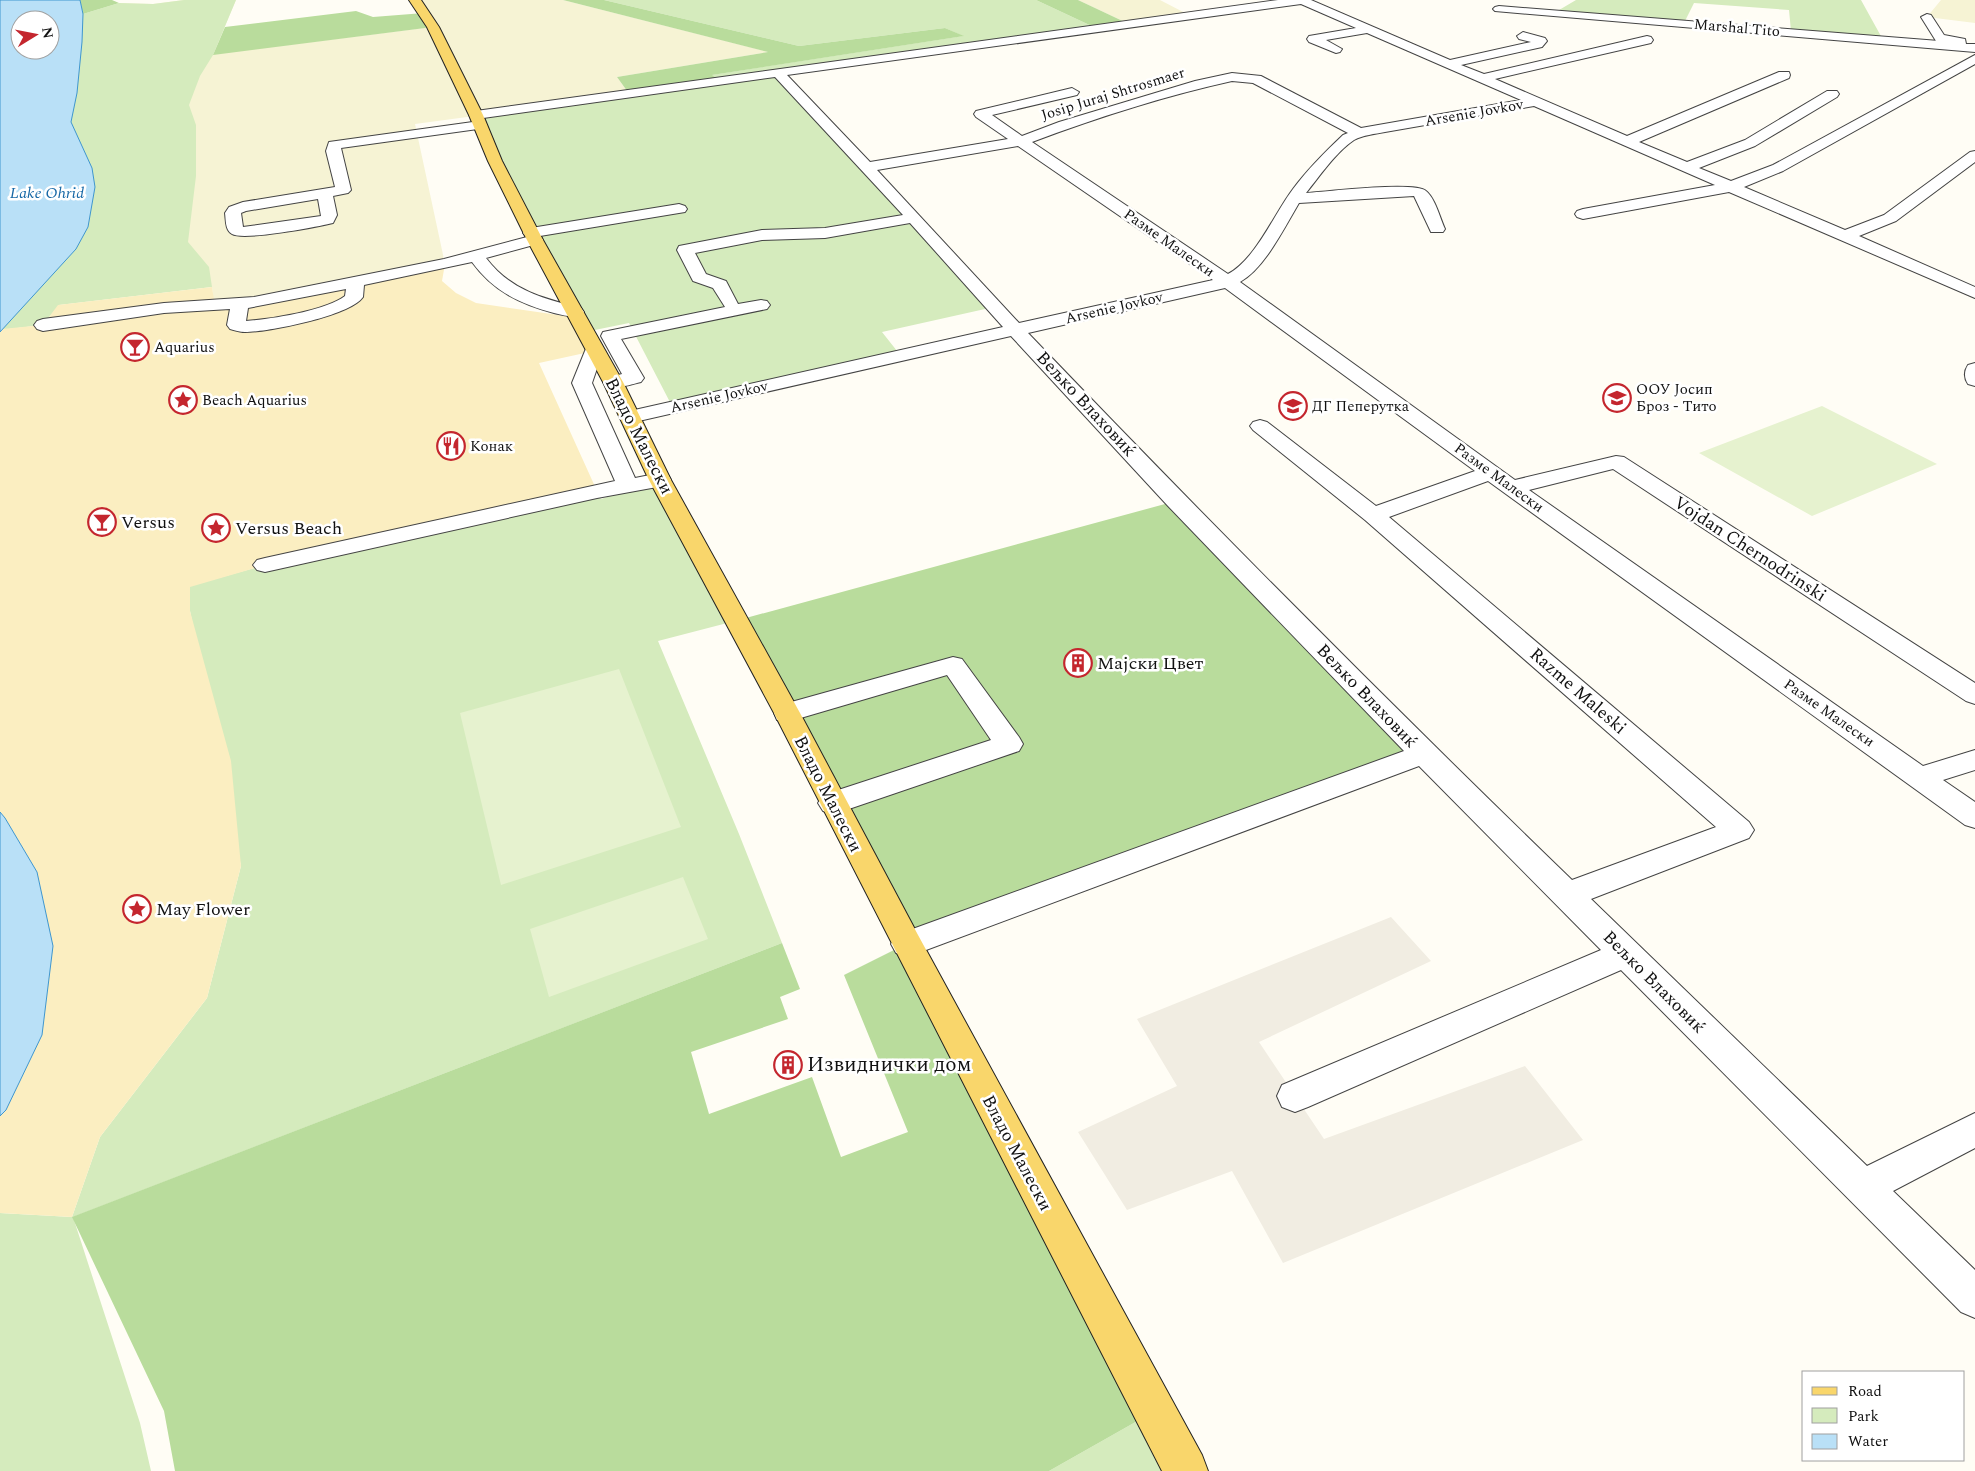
<svg xmlns="http://www.w3.org/2000/svg" width="1975" height="1471" viewBox="0 0 1975 1471" font-family="Spectral,serif">
  <style>
    .farmland { fill: #f6f3d4 }
    .green { fill: #d5ebbd; fill-rule: evenodd }
    .forest { fill: #b9dc9c }
    .sand { fill: #fbeec1 }
    .pitch { fill: #e6f2cf }
    .plaza { fill: #f1ede2 }
    .water { fill: #b9e0f7; stroke: #3f96cf; fill-rule: evenodd }
    .lines { fill: none; stroke-linecap: round; stroke-linejoin: round }
    .minor-casing { stroke: #444; stroke-width: 2 }
    .major-casing { stroke: #222; stroke-width: 2 }
    .minor { fill: #fff; fill-rule: evenodd }
    .major { fill: #f9d66b; fill-rule: evenodd }
    .labels { text-anchor: middle; dominant-baseline: central; stroke-width: 5; stroke-linejoin: round; paint-order: stroke }
    .far-street-label { font-size: 15px; fill: #111; stroke: #fff }
    .far-poi-label { font-size: 15px; fill: #111; stroke: #fff; text-anchor: start }
    .far-water-label { font-size: 16px; font-style: italic; fill: #1768a6; stroke: #fff }
    .street-label { font-size: 18px; fill: #111; stroke: #fff }
    .poi-label { font-size: 18px; fill: #111; stroke: #fff; text-anchor: start }
    .near-poi-label { font-size: 21px; fill: #111; stroke: #fff; text-anchor: start }
  </style>
  <rect width="100%" height="100%" fill="#fffdf5"/>
  <path class="farmland" d="M184,0H236L213,54L432,27L415,0H563L769,52L617,77L630,95L415,124L445,264L214,306L212,287L76,249L119,3L153,4Z
    M1078,0H1160L1189,15L1129,24Z
    M1941,0H1975V23L1927,17Z"/>
  <path class="green" d="M0,0H80L83,14L119,3L153,4L184,0H236L213,55L200,76L189,105L196,125V176L188,242L209,267L212,287L59,305L43,325L0,330ZM20,20H50V50H20Z
    M604,0H1036L1098,29L780,74L994,307L882,332L901,356L673,408L629,323L585,332L476,115L721,81L711,75L963,36L945,28L799,46Z
    M1576,0H1861L1882,38L1791,31L1789,10L1694,3L1684,23L1554,13Z
    M660,480L735,621L658,641L739,834L782,943L73,1217L140,1423L151,1471H0V1213L72,1217L100,1137L207,998L241,866L190,611V586L265,565L597,491L601,499Z
    M1155,1411L1186,1471H1049Z"/>
  <path class="forest" d="M80,0H112L119,3L83,14Z
    M563,0H604L799,46L945,28L964,36L712,75L721,82L630,95L617,77L768,52Z
    M1036,0H1078L1129,24L1098,29Z
    M356,11L373,17L424,13L433,27L213,55L225,27Z
    M1176,501L1424,754L907,944L1155,1411L1049,1471H175L164,1411L72,1217L782,943L800,989L780,997L788,1019L691,1052L709,1114L812,1077L841,1157L908,1132L844,975L906,944L735,621Z"/>
  <path class="sand" d="M445,264L442,281L456,293L476,303L579,318L594,351L539,363L597,491L265,565L190,587V611L231,761L241,866L207,998L100,1137L72,1217L0,1213V1116L6,1109L42,1035L37,872L5,818L0,812V332L2,329L43,325L58,305L212,287L215,306Z"/>
  <path class="pitch" d="M1822,406L1937,464L1812,516L1699,453Z
    M619,669L681,827L501,885L460,713Z
    M683,877L708,939L549,997L530,929Z"/>
  <path class="plaza" d="M1391,917L1431,961L1259,1042L1324,1139L1525,1066L1583,1140L1283,1263L1232,1171L1127,1210L1078,1132L1177,1086L1137,1019Z"/>
  <path class="water" d="M0,0H80L83,14L82,42L77,93L71,122L92,168L95,187L88,227L76,249L0,332ZM20,20H50V50H20Z
    M0,812L5,818L37,872L53,946L42,1035L6,1110L0,1116Z"/>
  <g class="lines">
    <defs>
      <path id="minor" d="M1278,0H1311L1450,60L1531,42L1519,39L1517,36L1523,32L1545,38L1547,41L1542,47L1461,65L1484,74L1647,36L1651,37L1653,40L1651,43L1495,79L1627,136L1779,72H1789L1790,75L1789,78L1639,142L1687,162L1745,140L1827,91H1837L1839,94L1837,97L1755,146L1699,168L1731,181L1773,165L1975,55V64L1783,171L1744,187L1845,230L1884,215L1970,152L1975,151V162L1896,221L1859,236L1975,287V298L1729,192L1583,219L1577,217L1575,214L1577,211L1583,209L1715,185L1534,106L1385,132C1375,134 1363,135 1354,140C1336,152 1319,177 1306,193C1325,192 1415,181 1426,191C1435,198 1440,218 1445,229L1443,232H1431L1414,196L1299,203C1284,228 1265,268 1240,282L1515,480L1616,456L1624,457L1975,683V704L1966,701L1613,469L1529,490L1923,766L1975,750V770L1943,780L1975,802V828L1965,825L1488,481L1389,517L1749,822L1754,830L1749,838L1591,899L1867,1166L1975,1113V1148L1893,1191L1975,1270V1318L1961,1312L1621,970L1308,1107L1295,1112L1282,1107L1277,1096L1282,1085L1601,950L1419,766L918,953L907,957L896,953L891,944L896,935L1404,751L1168,506L1011,336L630,423L623,421L620,417L623,413L630,411L1003,327L910,223L825,238L762,240L695,253L706,274L726,281L738,304L761,300L767,301L770,305L767,309L621,339L644,378L641,382C630,385 617,389 606,386L603,382L606,378L622,374L601,336L603,332L725,307L713,288L693,281L677,250L679,246L762,230L825,228L903,215L775,77L476,119L469,115L476,111ZM1301,4L1356,28L1309,36L1307,39L1309,42L1336,53L1340,52L1342,49L1326,40L1367,33L1521,100L1361,128L1261,76L1232,73L1195,81L1059,122L1022,136L992,115L1077,95L1079,92L1072,88L976,111L974,114L976,117L1008,139L870,162L787,75ZM1232,81L1253,83L1348,133L1343,135C1325,152 1308,169 1293,189C1274,214 1256,259 1228,274L1032,142C1096,118 1164,96 1232,81ZM1018,146L1213,280L1019,323L877,170ZM1225,288L1475,471L1376,506L1267,422L1260,420L1253,422L1250,426L1253,430L1365,520L1716,827L1572,880C1387,701 1206,519 1028,333Z
        M1499,6L1939,41H1936L1921,17L1927,14L1931,15L1944,35L1965,39L1966,44H1975V52L1495,11L1493,9L1495,7Z
        M480,121L487,125L485,128L341,148L351,190L348,193L333,196L337,215L333,223C317,227 243,241 232,234C225,230 226,220 225,213L229,207L243,202L335,187L326,151L329,142ZM318,199L321,216L243,227L241,213L246,211Z
        M679,204L685,206L687,209L685,212L540,236L543,240L541,243L486,258C511,291 544,299 581,308L584,312L581,316C572,318 563,315 554,313C520,304 493,291 472,262L364,285L363,297C350,316 268,332 245,332C240,332 234,330 230,329L227,325L230,309L164,313L43,331L37,329L34,325L37,321L43,319L164,303L254,297L444,259L527,237L523,233L525,230L531,228ZM346,289L345,296C325,311 271,319 246,321L248,308Z
        M594,345L601,347L603,351L592,383L635,478L660,473L668,475L671,480L668,485L597,498L265,572L257,570L253,565L257,560L265,558L615,481L572,383L585,351L587,347Z
        M1975,363V386L1968,384C1964,378 1964,371 1968,365Z
        M953,657L962,659L1019,737L1023,744L1019,751L843,811L833,814L823,811L818,803L823,795L991,740L947,675L787,722L777,720L774,713L777,706Z"/>
      <path id="major" d="M409,0H421L439,27L483,115L502,161L543,240L623,382L671,480L800,713L918,935L1202,1455L1208,1471H1162L774,713L649,480L603,382L527,240L488,161L469,115L427,27Z"/>
    </defs>
    <use href="#minor" class="minor-casing"/>
    <use href="#major" class="major-casing"/>
    <use href="#minor" class="minor"/>
    <use href="#major" class="major"/>
  </g>
  <defs>
    <symbol id="bar-ring" viewBox="-11 -11 22 22"><circle r="9.5" fill="#fff" stroke="#c4262e" stroke-width="1.5"/><path d="M-6-5H6L.8 .8V4.5H3.5V6h-7V4.5H-.8V.8Z" fill="#c4262e"/></symbol>
    <symbol id="school-ring" viewBox="-11 -11 22 22"><circle r="9.5" fill="#fff" stroke="#c4262e" stroke-width="1.5"/><path d="M0-5L7-2L0 1L-7-2ZM-4 1L0 2.5L4 1V4Q0 6-4 4Z" fill="#c4262e"/></symbol>
    <symbol id="sight-ring" viewBox="-11 -11 22 22"><circle r="9.5" fill="#fff" stroke="#c4262e" stroke-width="1.5"/><path d="M0-6L1.8-2.2L6-1.7L2.9 1.2L3.7 5.4L0 3.3L-3.7 5.4L-2.9 1.2L-6-1.7L-1.8-2.2Z" fill="#c4262e"/></symbol>
    <symbol id="restaurant-ring" viewBox="-11 -11 22 22"><circle r="9.5" fill="#fff" stroke="#c4262e" stroke-width="1.5"/><path d="M-5-6h1v4h1v-4h1v4h1v-4h1v5L-1.5 .5V6h-2V.5L-5-1ZM5-6V6H3V1.5H1.5Q1.5-4 5-6Z" fill="#c4262e"/></symbol>
    <symbol id="building-ring" viewBox="-11 -11 22 22"><circle r="9.5" fill="#fff" stroke="#c4262e" stroke-width="1.5"/><path d="M-4-6H4V6H1V3H-1V6H-4ZM-2.5-4.3h1.7v1.8h-1.7ZM.8-4.3h1.7v1.8H.8ZM-2.5-1h1.7V.8h-1.7ZM.8-1h1.7V.8H.8Z" fill="#c4262e"/></symbol>
  </defs>
  <g fill-rule="evenodd">
    <use href="#bar-ring" x="119" y="331" width="32" height="32"/>
    <use href="#school-ring" x="1601" y="382" width="32" height="32"/>
    <use href="#sight-ring" x="167" y="384" width="32" height="32"/>
    <use href="#school-ring" x="1277" y="390" width="32" height="32"/>
    <use href="#restaurant-ring" x="435" y="430" width="32" height="32"/>
    <use href="#bar-ring" x="86" y="506" width="32" height="32"/>
    <use href="#sight-ring" x="200" y="512" width="32" height="32"/>
    <use href="#building-ring" x="1062" y="647" width="32" height="32"/>
    <use href="#sight-ring" x="121" y="893" width="32" height="32"/>
    <use href="#building-ring" x="772" y="1049" width="32" height="32"/>
  </g>
  <g class="labels">
    <g class="far-street-label">
      <text transform="translate(1737 28) rotate(5)">Marshal Tito</text>
      <text transform="translate(1113 94) rotate(-17)">Josip Juraj Shtrosmaer</text>
      <text transform="translate(1474 113) rotate(-10)">Arsenie Jovkov</text>
      <text transform="translate(1169 243) rotate(35)">Разме Малески</text>
      <text transform="translate(1114 308) rotate(-13)">Arsenie Jovkov</text>
      <text transform="translate(719 397) rotate(-13)">Arsenie Jovkov</text>
      <text transform="translate(1499 478) rotate(36)">Разме Малески</text>
      <text transform="translate(1829 713) rotate(35)">Разме Малески</text>
    </g>
    <g class="far-poi-label">
      <text x="154" y="347">Aquarius</text>
      <text x="1636" y="389">ООУ Јосип<tspan x="1636" dy="17">Броз - Тито</tspan></text>
      <text x="202" y="400">Beach Aquarius</text>
      <text x="1312" y="406">ДГ Пеперутка</text>
      <text x="470" y="446">Конак</text>
    </g>
    <g class="far-water-label">
      <text x="47" y="193">Lake Ohrid</text>
    </g>
    <g class="street-label">
      <text transform="translate(1086 404) rotate(47)">Вељко Влаховиќ</text>
      <text transform="translate(639 436) rotate(63)">Владо Малески</text>
      <text transform="translate(1750 549) rotate(33)">Vojdan Chernodrinski</text>
      <text transform="translate(1578 691) rotate(41)">Razme Maleski</text>
      <text transform="translate(1367 696) rotate(46)">Вељко Влаховиќ</text>
      <text transform="translate(828 794) rotate(63)">Владо Малески</text>
      <text transform="translate(1654 982) rotate(45)">Вељко Влаховиќ</text>
      <text transform="translate(1017 1153) rotate(62)">Владо Малески</text>
    </g>
    <g class="poi-label">
      <text x="121" y="522">Versus</text>
      <text x="235" y="528">Versus Beach</text>
      <text x="1097" y="663">Мајски Цвет</text>
      <text x="156" y="909">May Flower</text>
    </g>
    <g class="near-poi-label">
      <text x="807" y="1065">Извиднички дом</text>
    </g>
  </g>
  <rect x="1802" y="1371" width="162" height="90" fill="#ffffff" stroke="#a0a0a0"/>
  <rect x="1812" y="1387" width="25" height="8" fill="#f9d66b" stroke="#a0a0a0"/>
  <text x="1848" y="1396" font-size="15" fill="#111111">Road</text>
  <rect x="1812" y="1408" width="25" height="15" fill="#d5ebbd" stroke="#a0a0a0"/>
  <text x="1848" y="1421" font-size="15" fill="#111111">Park</text>
  <rect x="1812" y="1434" width="25" height="15" fill="#b9e0f7" stroke="#a0a0a0"/>
  <text x="1848" y="1446" font-size="15" fill="#111111">Water</text>
  <g transform="translate(35 35) rotate(80)"><circle r="24" fill="#ffffff" stroke="#a0a0a0"/>
  <path d="M0-4L9 19L0 12L-9 19Z" fill="#c4262e"/>
  <text y="-8" font-size="14" font-weight="bold" text-anchor="middle" fill="#111111">N</text>
  </g>
</svg>
